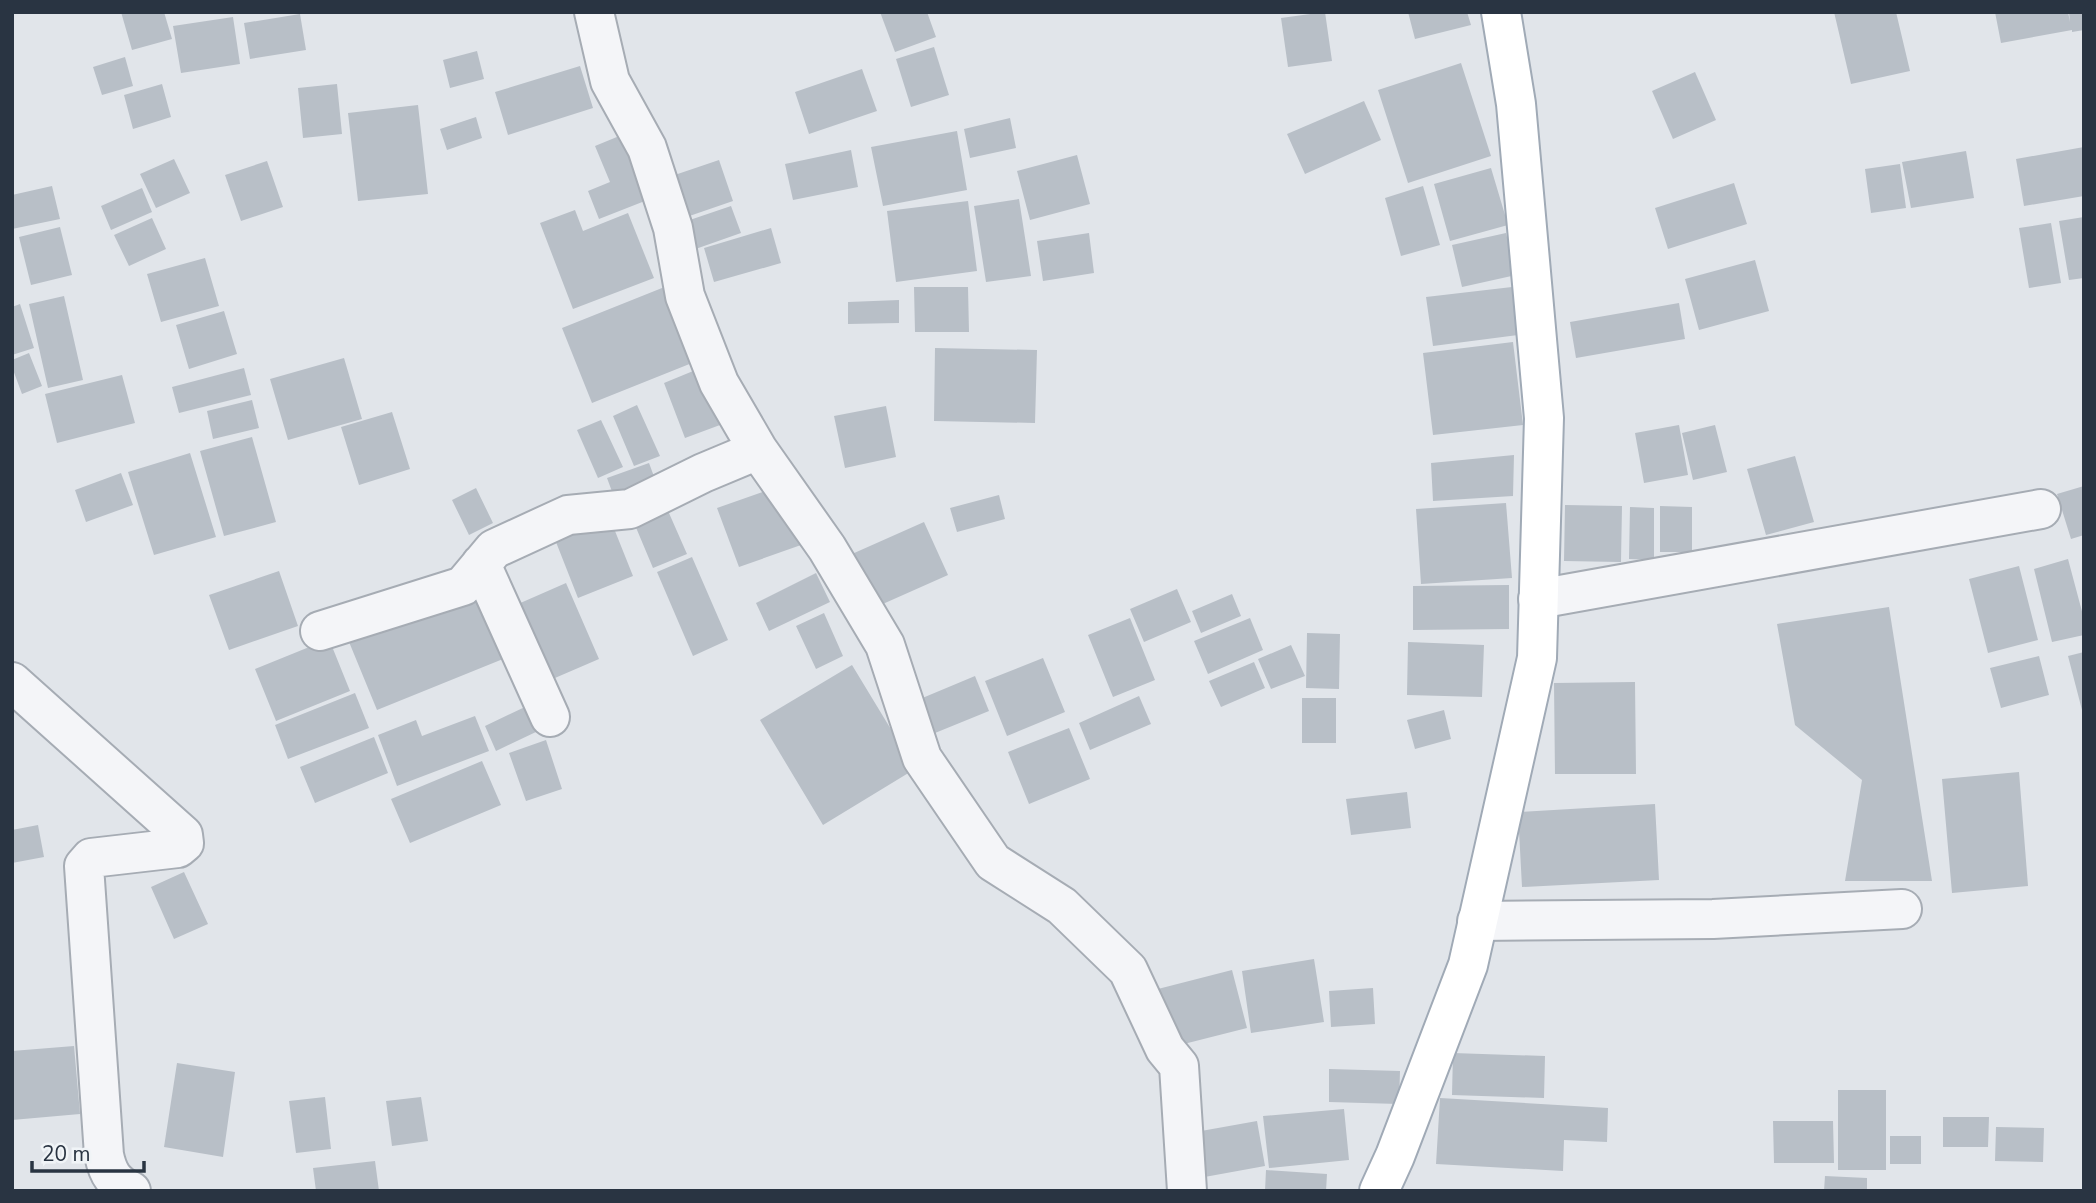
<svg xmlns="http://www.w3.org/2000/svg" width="2096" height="1203" viewBox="0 0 2096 1203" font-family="'Nunito Sans',sans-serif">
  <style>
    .building { fill: #b8bfc7 }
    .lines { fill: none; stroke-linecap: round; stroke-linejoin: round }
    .minor-casing { stroke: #a6acb4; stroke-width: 42 }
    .primary-casing { stroke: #a0aab6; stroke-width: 42 }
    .minor { stroke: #f4f5f8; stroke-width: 38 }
    .primary { stroke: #fff; stroke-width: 38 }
  </style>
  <rect width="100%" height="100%" fill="#e1e5ea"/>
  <path class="building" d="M121,12H164L172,39L132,50Z
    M880,12H927L936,37L895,52Z
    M1325,12L1332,61L1288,67L1281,18Z
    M1408,12H1467L1471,25L1415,39Z
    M1834,12H1896L1910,71L1851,84Z
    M1995,12H2068L2070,22L2069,12H2084V30L2072,32V30L2001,43Z
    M300,14L306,50L250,59L244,23Z
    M233,17L240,64L181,73L173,26Z
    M934,47L949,95L911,107L896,59Z
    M477,51L484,79L450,88L443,60Z
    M125,57L133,86L102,95L93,67Z
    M1461,63L1491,156L1408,183L1378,90Z
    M580,66L593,108L508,135L495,92Z
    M862,69L877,111L809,134L795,92Z
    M1695,72L1716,120L1673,139L1652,91Z
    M162,84L171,117L133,129L124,95Z
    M337,84L342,134L303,138L298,88Z
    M1364,101L1381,140L1305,174L1287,134Z
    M418,105L428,194L358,201L348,113Z
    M476,117L482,138L447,150L440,129Z
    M1010,118L1016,148L970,158L964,129Z
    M957,131L967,190L883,206L871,147Z
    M629,132L655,197L599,219L588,191L610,182L595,146Z
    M2084,147V196L2024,206L2016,159Z
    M851,150L858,187L793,200L785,164Z
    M1966,151L1974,198L1911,208L1902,162Z
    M1077,155L1090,204L1030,220L1017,171Z
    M174,159L190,193L156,208L140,174Z
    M719,160L733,201L672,222L657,181Z
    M267,161L283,207L241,221L225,175Z
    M1900,164L1906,208L1871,213L1865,169Z
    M1491,168L1508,225L1450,241L1434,184Z
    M1734,183L1747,224L1668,249L1655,208Z
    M52,186L60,219L12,229V195Z
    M1423,186L1440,245L1401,256L1385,198Z
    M142,188L152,212L111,230L101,206Z
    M1019,199L1031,276L986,282L974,206Z
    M968,201L977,271L896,282L887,211Z
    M731,206L741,233L687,252L678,224Z
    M575,210L583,231L628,213L654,278L573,309L540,223Z
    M2084,217V278L2069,280L2059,221Z
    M152,218L166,249L129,266L114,235Z
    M2051,223L2061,283L2029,288L2019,228Z
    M60,227L72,275L31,285L19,237Z
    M771,228L781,263L714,282L704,248Z
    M1089,233L1094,273L1043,281L1037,241Z
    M1506,233L1516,275L1462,287L1452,245Z
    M205,258L219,306L161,322L147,274Z
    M1755,260L1769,311L1699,330L1685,279Z
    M667,286L697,361L592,403L562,328Z
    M914,287H968L969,332H915Z
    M1512,287L1518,335L1433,346L1426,297Z
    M64,296L83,380L48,388L29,304Z
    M899,300V323L848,324V302Z
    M1679,303L1685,339L1576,358L1570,322Z
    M20,304L34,348L12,355V307Z
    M224,311L237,354L189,369L176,325Z
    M1513,342L1523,425L1433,435L1423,353Z
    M935,348L1037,350L1035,423L934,421Z
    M29,353L42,386L22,394L12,367V360Z
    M344,358L362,419L288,440L270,379Z
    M244,368L251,395L179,413L172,387Z
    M698,369L720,425L685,438L664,383Z
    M122,375L135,423L57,443L45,394Z
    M252,400L259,428L213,439L207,411Z
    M637,405L660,456L634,466L613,416Z
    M886,406L896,457L845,468L834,416Z
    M392,412L410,469L359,485L341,427Z
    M601,420L623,467L598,478L577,430Z
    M1679,425L1688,475L1644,483L1635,433Z
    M1715,425L1727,472L1693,480L1682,433Z
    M252,437L276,522L224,536L200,451Z
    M190,453L216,537L154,555L128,472Z
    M1514,455L1513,496L1433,501L1431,463Z
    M1795,456L1814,522L1766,535L1747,469Z
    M649,463L659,490L617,505L607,478Z
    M121,473L133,505L86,522L75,490Z
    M780,486L801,545L739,567L717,508Z
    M2084,486V535L2071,539L2057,494Z
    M476,488L493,523L469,535L452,500Z
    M999,495L1005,519L957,532L950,508Z
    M1506,503L1512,578L1421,584L1416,509Z
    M665,504L687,554L653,568L632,518Z
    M1565,505L1622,506L1621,562L1564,561Z
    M1660,506L1692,507V552H1660Z
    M1630,507L1654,508V560L1629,559Z
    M609,516L633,576L578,598L554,537Z
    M924,522L948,575L876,607L852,554Z
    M692,557L728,640L693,656L657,572Z
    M2068,559L2084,619V635L2052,642L2034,569Z
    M2019,566L2038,640L1988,653L1969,579Z
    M279,571L298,626L229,650L209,595Z
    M816,573L830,602L769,631L756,603Z
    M566,583L599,659L541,684L509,608Z
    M472,585L503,659L377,710L347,637Z
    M1509,585V629L1413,630V586Z
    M1177,589L1191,622L1144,642L1130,609Z
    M1232,594L1241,616L1201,633L1192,611Z
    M1889,607L1932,881H1845L1862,780L1795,725L1777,624Z
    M824,613L843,656L816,669L796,626Z
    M1130,618L1155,680L1113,697L1088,635Z
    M1250,618L1263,650L1208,674L1194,641Z
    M1307,633L1340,634L1339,689L1306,688Z
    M329,639L350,691L276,721L255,669Z
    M1408,642L1484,645L1482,697L1407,695Z
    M1291,645L1305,676L1271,689L1258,659Z
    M2084,652V714H2083L2068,656Z
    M2039,656L2049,695L2001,708L1990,668Z
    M1043,658L1065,712L1007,736L985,681Z
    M1254,662L1265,688L1221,707L1209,681Z
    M852,665L915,769L823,825L760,720Z
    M975,676L989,711L935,733L920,699Z
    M1635,682L1636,774H1555L1554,683Z
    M355,693L369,728L288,759L275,725Z
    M1139,696L1151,724L1090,750L1079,723Z
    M1302,698H1336V743H1302Z
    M527,706L538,731L496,751L485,726Z
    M1444,710L1451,739L1415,749L1407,720Z
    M475,716L489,751L397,786L378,735L416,720L422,736Z
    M1069,728L1090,779L1029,804L1008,752Z
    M374,737L388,773L315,803L300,767Z
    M546,740L562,789L526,801L509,753Z
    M482,761L501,805L410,843L391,799Z
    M2019,772L2028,886L1952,893L1942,779Z
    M1407,792L1411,828L1351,835L1346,799Z
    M1655,804L1659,880L1522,887L1518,812Z
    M38,825L44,857L12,863V830Z
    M184,872L208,924L174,939L151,887Z
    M1314,959L1324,1022L1251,1033L1242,971Z
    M1232,970L1247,1028L1168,1048L1154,990Z
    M1373,988L1375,1024L1331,1027L1329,991Z
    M74,1046L80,1114L12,1120V1051Z
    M1453,1053L1545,1056L1544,1098L1452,1095Z
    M177,1063L235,1072L223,1157L164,1147Z
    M1329,1069L1400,1071L1399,1104L1329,1102Z
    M1838,1090H1886V1170H1838Z
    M325,1097L331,1149L296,1153L289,1101Z
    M421,1097L428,1141L392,1146L386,1101Z
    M1440,1098L1608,1108L1607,1142L1564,1140L1563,1171L1436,1164Z
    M1344,1109L1349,1160L1269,1168L1263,1116Z
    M1943,1117H1989L1988,1147H1943Z
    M1257,1121L1265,1166L1199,1178L1190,1133Z
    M1773,1121H1833L1834,1163H1774Z
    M1996,1127L2044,1128L2043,1162L1995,1161Z
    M1890,1136H1921V1164H1890Z
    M375,1161L379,1191H316L313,1168Z
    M1266,1170L1327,1174L1326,1191H1265Z
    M1825,1176L1867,1178V1191H1824Z"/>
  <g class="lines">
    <defs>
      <path id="minor" d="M594,12L610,81L647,148L673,228L685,296L719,383L758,450L827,548L885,645L922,758L993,862L1062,906L1128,970L1165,1049L1179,1066L1187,1191
        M481,564L550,717
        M1538,599L2041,509
        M320,631L463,586L494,549L568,515L630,509L703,473L758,450
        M12,682L183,835L184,843L178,848L91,858L84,866L104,1155C108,1174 114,1183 131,1191
        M1477,921L1713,919L1902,909"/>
      <path id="primary" d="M1379,1191L1395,1156L1468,965L1537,658L1544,418L1516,104L1501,12"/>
    </defs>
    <use href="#minor" class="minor-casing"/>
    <use href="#primary" class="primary-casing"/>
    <use href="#minor" class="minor"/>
    <use href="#primary" class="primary"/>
  </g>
  <rect width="2096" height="1203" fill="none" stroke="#293442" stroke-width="28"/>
  <path d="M32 1161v10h112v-10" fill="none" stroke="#293442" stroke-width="3.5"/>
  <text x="42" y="1161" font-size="21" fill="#293442" stroke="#f0f4f7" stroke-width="5" paint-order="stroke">20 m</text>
</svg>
